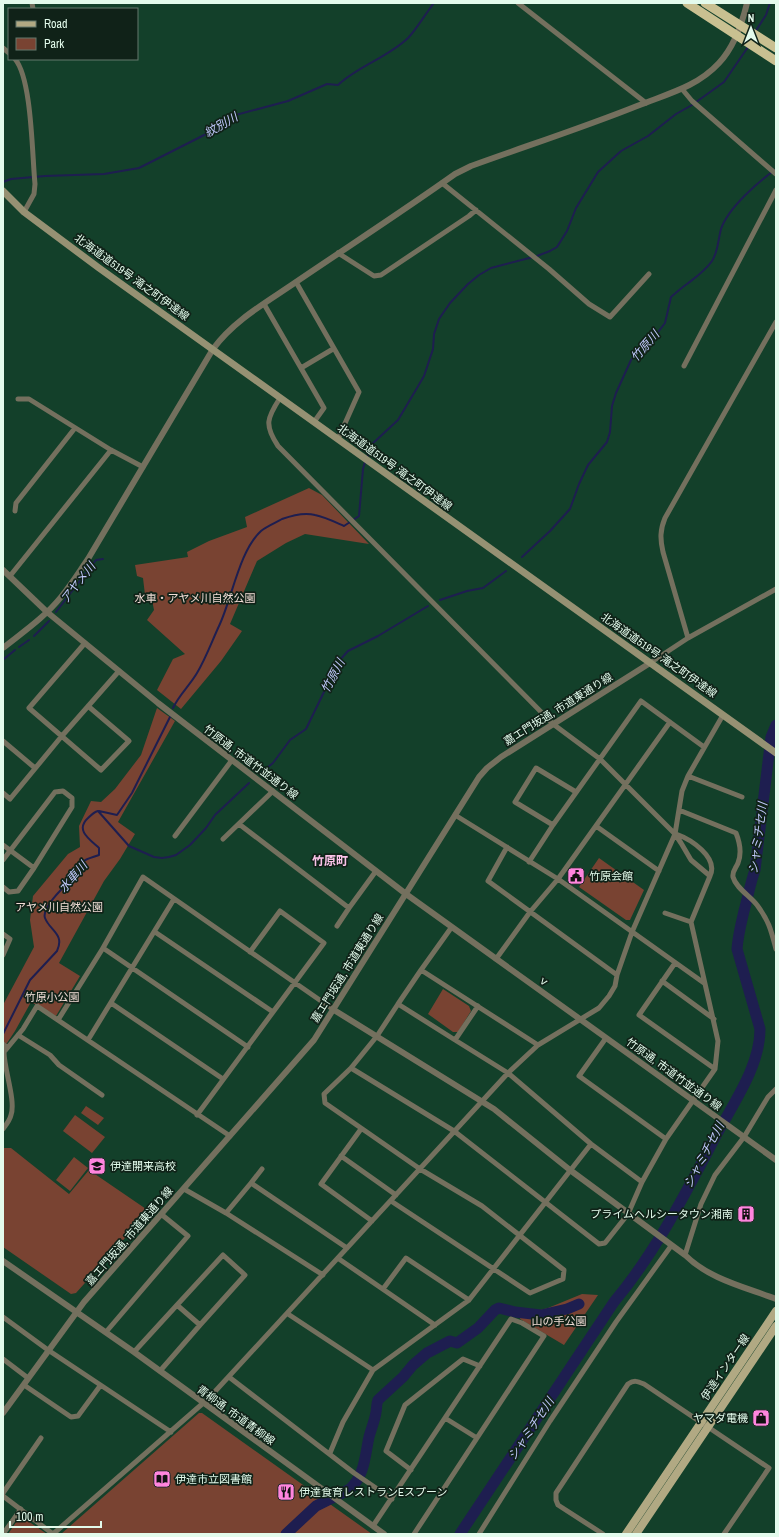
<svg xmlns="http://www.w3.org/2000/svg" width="779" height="1537" viewBox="0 0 779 1537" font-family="'Archivo Narrow','Noto Sans JP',sans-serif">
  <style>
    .green { fill: #794332 }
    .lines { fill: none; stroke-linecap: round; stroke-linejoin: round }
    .stream { stroke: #1e1e50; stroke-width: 2 }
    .river { stroke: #1e1e50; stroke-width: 11 }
    .minor { stroke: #74705e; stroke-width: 5 }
    .tertiary { stroke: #74705e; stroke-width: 6 }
    .secondary { stroke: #969173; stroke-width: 7 }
    .primary { stroke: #b1a983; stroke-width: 8 }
    .motorway { stroke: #c9c091; stroke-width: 9 }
    .labels { text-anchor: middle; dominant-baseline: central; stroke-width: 3.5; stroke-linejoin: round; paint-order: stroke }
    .street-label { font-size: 11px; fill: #e3fbec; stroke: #102218 }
    .park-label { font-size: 11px; fill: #f1ddd6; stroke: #102218 }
    .poi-label { font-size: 11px; fill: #e3fbec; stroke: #102218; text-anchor: start }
    .water-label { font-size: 12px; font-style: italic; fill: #c1c9fc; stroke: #102218 }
    .neighbourhood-label { font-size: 12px; font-weight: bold; fill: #fac2e8; stroke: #102218 }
  </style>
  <rect width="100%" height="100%" fill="#13402a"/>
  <path class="green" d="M309,488L322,495L369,544L305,534L286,543L257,561L230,624L242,631L221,661L181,709L157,690L173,659L185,654L147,620L154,610L152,600L145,595L143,578L137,576L135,565L188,557L187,552L209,541L247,527L245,517Z
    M157,708L175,721L118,822L135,834L120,859L104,881L59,963L80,976L56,1016L31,1002L15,1031L3,1049V1005L34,947L30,920L33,896L68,854L80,847L79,826L91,801L101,802L115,789L141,755Z
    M599,858L644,890L630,920H626L579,887Z
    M443,989L469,1006L471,1011L458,1032H453L428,1014Z
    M86,1106L104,1118L98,1125L81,1113Z
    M75,1115L105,1137L92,1153L63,1131Z
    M3,1148H11L69,1194L89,1170L149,1211L76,1293L71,1294L3,1247Z
    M74,1157L88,1168L70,1191L56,1180Z
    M582,1294L598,1295L564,1345L520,1319L522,1308L540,1310L548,1308Z
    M199,1413H202L372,1534H61Z
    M22,1517L47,1534H8L19,1518Z"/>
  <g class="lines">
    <path class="stream" d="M755,32L766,15L770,3
      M3,182L11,179L45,176L104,174L139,168L218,128L232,116L288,101L327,84L338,85C358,66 387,58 408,38C416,30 426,13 434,3
      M367,458L371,445L398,420L417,388L424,376L433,349L434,334L439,319L450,303L468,284L479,275L491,268L537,256L550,251L557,247L567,231L576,208L598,172L621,151L648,136L676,114L692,105L724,82L748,47
      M522,557L550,531L570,509L579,484L588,465L607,442L610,432L612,406L616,393L631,360L641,347L652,340L665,323L671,297C676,293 681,288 687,284C696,277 705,271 712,261C718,252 718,240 721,229C728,208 758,182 776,169
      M440,600L467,591L483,588L506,571
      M56,612L96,560L103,559
      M34,636L49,621
      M19,647L29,640
      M4,659L15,650
      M173,708C179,695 190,685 197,673C206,658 212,641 219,626C232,599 239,551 261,531C267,526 275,523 282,519C293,515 304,512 315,515C325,517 335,522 344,526L359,516L363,469L365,462
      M262,772L273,763L290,740L306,729L339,661L348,651L378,636L428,606
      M98,811L129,846L154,857L162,858L169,857L176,855L190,845L206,828L215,815L249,783
      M99,811L117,815L132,793L170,717
      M3,1034L30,980L57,951C65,934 50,931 45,918C41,907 67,884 75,876C79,872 80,864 84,861C88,858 94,857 99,855V848C89,839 75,830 88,818C91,815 94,812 98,811"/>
    <path class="river" d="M286,1534L316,1506L350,1489C365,1475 365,1455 369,1437C371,1429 375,1420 376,1412C377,1408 376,1405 378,1400L403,1377L413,1365L427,1353L450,1341L457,1343L478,1328L495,1310L499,1308L515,1312L541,1315L567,1309L579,1304
      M460,1534L614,1302C656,1252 686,1192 717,1134C734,1102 760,1066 760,1029L737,949C738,935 741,924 744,911C748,897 750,884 755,870L771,737L776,725"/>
    <path class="minor" d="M32,3L33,9
      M518,3L646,103
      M3,48L9,53
      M15,59C32,79 32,155 35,184L34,194L24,212
      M682,89L692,101L776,174
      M442,183L549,269L589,304L610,317L649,274
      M338,253L374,276L381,275L469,216L476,210
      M296,282L359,392L338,439
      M264,304L324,408L314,422
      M684,366L776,190
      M301,368L333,349
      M280,398C267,418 264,425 278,446L553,724L600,759L675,834L681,843L691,860L710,876L691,922L718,1041L715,1069L666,1139L579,1076L606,1038
      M18,399H29L111,450L143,467
      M15,511L16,503L75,428
      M10,576L111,450
      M688,638L663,552C660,539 660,530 665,518L776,322
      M85,643L29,708L101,770L129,741L88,706
      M650,663L688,638L776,589
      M3,741L35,768
      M688,776L742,797
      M3,793L10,799L61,737L119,671
      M679,810L736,833C740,843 742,853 738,863C736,868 732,871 733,877C736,888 750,896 757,905C769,921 771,930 776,949
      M455,815L558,879L704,983
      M239,824L349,908L376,871
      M553,825L515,802L536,768L576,792
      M596,826L659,871
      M676,834C690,839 719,857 710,876
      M175,836L232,760
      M223,839L273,791
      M3,845L34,868
      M507,847L488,881L617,975
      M3,860L55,792L63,791L72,798V807L34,868L18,891L9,892L3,887
      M529,862L553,825L641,701L704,747
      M665,913L691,922
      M337,926L349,908
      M451,928L421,970L538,1045
      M155,932L273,1012
      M3,934L10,939L3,955
      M103,948L248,1047
      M496,959L530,912L558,879L670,722
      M675,963L639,1015L715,1069
      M662,981L714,1019
      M111,1003L223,1079
      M398,1004L421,970
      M478,1006L455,1040L508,1073L591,1144L642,1182L666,1139
      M58,1020L103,948L143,877L334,1010
      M18,1035L50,1055L59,1065L102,1095
      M88,1040L174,899
      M3,1044L7,1048
      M351,1068L454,1131L599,1244L605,1243L628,1214L642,1182
      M197,1115L324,943L280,911L250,952
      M3,1129C6,1125 10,1120 11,1115C16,1101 4,1069 4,1052L23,1029L37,1006L230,1136
      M361,1129L321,1184L372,1221
      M341,1156L396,1195
      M251,1183L262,1169
      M184,1189L226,1213L323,1275
      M391,1201L530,1293L563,1279L564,1270L482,1206L420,1169L325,1103L324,1094L351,1068L377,1036L398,1004L455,1040
      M226,1213L251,1183L347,1248
      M685,1255L701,1204L715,1175L744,1137L768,1097L776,1089
      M339,1259L435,1325
      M383,1289L406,1258L469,1300
      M177,1305L223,1255L245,1275L200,1325
      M288,1314L373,1370
      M3,1317L48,1350L171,1432
      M106,1332L188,1236L161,1214
      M134,1352L177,1305L200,1325L160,1371
      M3,1359L28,1378
      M229,1377L354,1473L392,1499
      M24,1385L71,1417L78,1416L100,1386
      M445,1418L477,1438
      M330,1453L343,1422L373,1370L469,1300L591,1144
      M411,1470L386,1451L405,1405L463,1359L480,1366
      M3,1493L41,1438
      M3,1496L53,1534L209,1398L508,1073L538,1045L599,1008L609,996L615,986L617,975L632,932L675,834L682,791L688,776L723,715
      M373,1526L511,1319L522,1323L544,1336L414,1534
      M3,1534L21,1509
      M479,1534L550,1421L616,1322L671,1246
      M603,1534L558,1505L556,1500V1493L628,1384C634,1380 637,1381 644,1384L769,1468L724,1534"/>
    <path class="tertiary" d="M3,570L47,612L158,703L406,894L776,1160
      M3,648C23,632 45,617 61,597C71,585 79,572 88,559L213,349C234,320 267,302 296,282C349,246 403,211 455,174L471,166C526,146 582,128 637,106C667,94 697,87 719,63C734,47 742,24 747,3
      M334,1010L494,1109L570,1170L685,1255C709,1279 745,1287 776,1299
      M3,1261L134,1352L384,1534
      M3,1413L84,1302L314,1040L479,777L487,768L501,757L650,663"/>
    <path class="secondary" d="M3,191L24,212L99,268L776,753"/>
    <path class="primary" d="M626,1534L776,1311
      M636,1534L776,1326"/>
    <path class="motorway" d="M687,3L776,61
      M705,3L776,48"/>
  </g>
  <defs>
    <symbol id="civic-square" viewBox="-11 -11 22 22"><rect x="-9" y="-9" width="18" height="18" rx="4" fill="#ff85de" stroke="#102218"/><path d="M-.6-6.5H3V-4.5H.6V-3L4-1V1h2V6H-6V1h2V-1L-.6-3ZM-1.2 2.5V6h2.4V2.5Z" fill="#111"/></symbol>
    <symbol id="school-square" viewBox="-11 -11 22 22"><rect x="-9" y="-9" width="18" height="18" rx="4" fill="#ff85de" stroke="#102218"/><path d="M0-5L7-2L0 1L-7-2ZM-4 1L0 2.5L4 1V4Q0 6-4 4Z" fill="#111"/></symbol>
    <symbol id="building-square" viewBox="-11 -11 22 22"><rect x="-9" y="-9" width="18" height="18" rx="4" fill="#ff85de" stroke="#102218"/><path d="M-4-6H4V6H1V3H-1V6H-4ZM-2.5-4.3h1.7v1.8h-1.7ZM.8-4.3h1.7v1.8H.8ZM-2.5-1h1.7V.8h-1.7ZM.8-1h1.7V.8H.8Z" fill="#111"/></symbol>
    <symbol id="shop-square" viewBox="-11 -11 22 22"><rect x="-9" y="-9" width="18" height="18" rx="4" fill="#ff85de" stroke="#102218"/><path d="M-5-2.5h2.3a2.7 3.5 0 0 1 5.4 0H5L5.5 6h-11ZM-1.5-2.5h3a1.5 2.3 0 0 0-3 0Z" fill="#111"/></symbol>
    <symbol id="library-square" viewBox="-11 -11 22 22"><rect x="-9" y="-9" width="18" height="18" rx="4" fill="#ff85de" stroke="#102218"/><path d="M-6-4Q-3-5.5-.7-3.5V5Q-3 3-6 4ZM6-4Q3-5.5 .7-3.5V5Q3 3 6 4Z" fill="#111"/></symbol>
    <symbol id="restaurant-square" viewBox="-11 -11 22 22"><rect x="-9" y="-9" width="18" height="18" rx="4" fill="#ff85de" stroke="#102218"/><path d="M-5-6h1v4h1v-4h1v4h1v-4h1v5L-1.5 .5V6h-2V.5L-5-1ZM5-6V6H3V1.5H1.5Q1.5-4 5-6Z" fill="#111"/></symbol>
  </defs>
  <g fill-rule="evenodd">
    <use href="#civic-square" x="566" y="866" width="20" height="20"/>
    <use href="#school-square" x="87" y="1156" width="20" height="20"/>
    <use href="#building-square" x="736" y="1204" width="20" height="20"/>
    <use href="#shop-square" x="751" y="1408" width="20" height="20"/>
    <use href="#library-square" x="152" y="1469" width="20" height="20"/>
    <use href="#restaurant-square" x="276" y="1482" width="20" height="20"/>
  </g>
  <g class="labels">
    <g class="street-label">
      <text transform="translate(132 277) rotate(36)">北海道道519号 滝之町伊達線</text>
      <text transform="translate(395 467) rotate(36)">北海道道519号 滝之町伊達線</text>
      <text transform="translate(659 655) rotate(35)">北海道道519号 滝之町伊達線</text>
      <text transform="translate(558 709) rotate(-32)">嘉エ門坂通, 市道東通り線</text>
      <text transform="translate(251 762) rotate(37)">竹原通, 市道竹並通り線</text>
      <text transform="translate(347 968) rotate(-58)">嘉エ門坂通, 市道東通り線</text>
      <text transform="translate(544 981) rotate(36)">ｖ</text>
      <text transform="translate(674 1074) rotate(36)">竹原通, 市道竹並通り線</text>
      <text transform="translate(129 1236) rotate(-49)">嘉エ門坂通, 市道東通り線</text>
      <text transform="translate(725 1367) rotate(-56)">伊達インター線</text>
      <text transform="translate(236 1415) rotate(36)">青柳通, 市道青柳線</text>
    </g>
    <g class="park-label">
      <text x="195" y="598">水車・アヤメ川自然公園</text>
      <text x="59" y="907">アヤメ川自然公園</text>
      <text x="52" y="997">竹原小公園</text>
      <text x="559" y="1321">山の手公園</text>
    </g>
    <g class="poi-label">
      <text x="589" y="876">竹原会館</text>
      <text x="110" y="1166">伊達開来高校</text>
      <text x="733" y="1214" text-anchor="end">プライムヘルシータウン湘南</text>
      <text x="748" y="1418" text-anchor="end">ヤマダ電機</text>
      <text x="175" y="1479">伊達市立図書館</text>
      <text x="299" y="1492">伊達食育レストランEスプーン</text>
    </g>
    <g class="water-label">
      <text transform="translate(221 125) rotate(-30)">紋別川</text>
      <text transform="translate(645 346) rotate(-49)">竹原川</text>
      <text transform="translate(78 583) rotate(-52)">アヤメ川</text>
      <text transform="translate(333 676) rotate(-62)">竹原川</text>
      <text transform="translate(758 838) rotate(-82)">シャミチセ川</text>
      <text transform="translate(73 877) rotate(-49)">水車川</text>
      <text transform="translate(704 1155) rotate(-62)">シャミチセ川</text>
      <text transform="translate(531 1429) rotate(-56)">シャミチセ川</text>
    </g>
    <g class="neighbourhood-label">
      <text x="330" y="861">竹原町</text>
    </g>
  </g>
  <rect width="779" height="1537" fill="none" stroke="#e3fbec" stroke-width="8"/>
  <rect x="8" y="8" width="130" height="52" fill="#102218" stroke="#64796d"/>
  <rect x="16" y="21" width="20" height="6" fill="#b1a983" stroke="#64796d"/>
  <text x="44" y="28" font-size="12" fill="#e3fbec">Road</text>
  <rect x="16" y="38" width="20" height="12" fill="#794332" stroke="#64796d"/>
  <text x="44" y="48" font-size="12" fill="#e3fbec">Park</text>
  <g transform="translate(751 28)" stroke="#102218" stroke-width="3" paint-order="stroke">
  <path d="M0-3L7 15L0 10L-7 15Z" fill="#e3fbec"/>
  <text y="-6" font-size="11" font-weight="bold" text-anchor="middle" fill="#e3fbec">N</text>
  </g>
  <path d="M10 1521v6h91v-6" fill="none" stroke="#e3fbec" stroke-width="2"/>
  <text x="16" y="1521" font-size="12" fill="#e3fbec" stroke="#102218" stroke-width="3" paint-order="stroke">100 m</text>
</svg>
